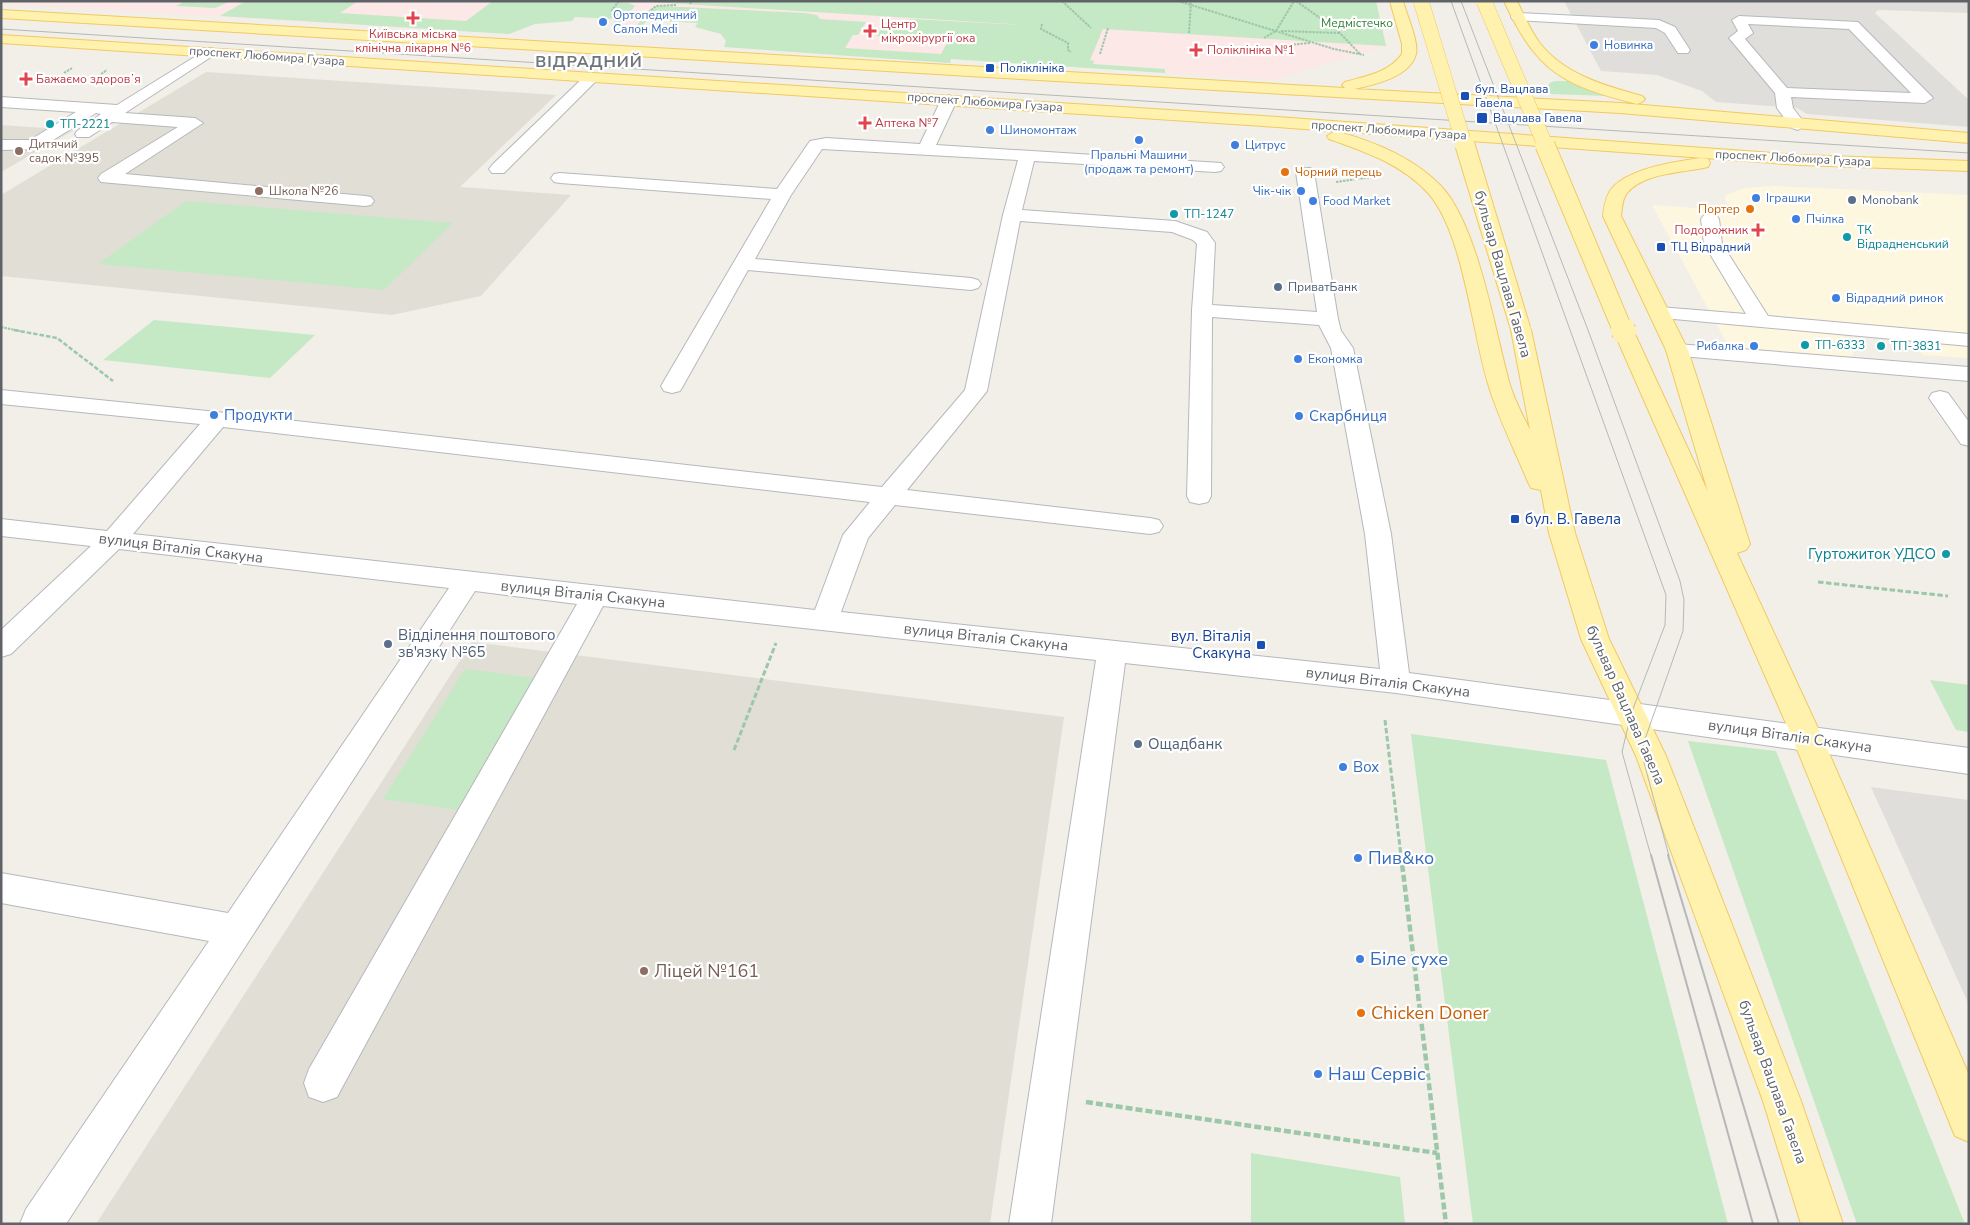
<svg xmlns="http://www.w3.org/2000/svg" width="1970" height="1225" viewBox="0 0 1970 1225" font-family="'Nunito Sans',sans-serif">
  <style>
    .commercial { fill: #fef7e0 }
    .industrial { fill: #e0deda }
    .education { fill: #e1ded6 }
    .medical { fill: #fce8e6 }
    .green { fill: #c5e8c5 }
    .lines { fill: none; stroke-linecap: round; stroke-linejoin: round }
    .minor-casing { stroke: #b5b8bc; stroke-width: 2 }
    .major-casing { stroke: #f2c960; stroke-width: 2 }
    .path-far3 { stroke: #9cc7a9; stroke-width: 2; stroke-dasharray: 2.5 1; stroke-linecap: butt }
    .path-far2 { stroke: #9cc7a9; stroke-width: 2.5; stroke-dasharray: 4.5 2; stroke-linecap: butt }
    .path-far1 { stroke: #9cc7a9; stroke-width: 3; stroke-dasharray: 5.5 2.5; stroke-linecap: butt }
    .path { stroke: #9cc7a9; stroke-width: 4.5; stroke-dasharray: 7 3; stroke-linecap: butt }
    .minor { fill: #fff; fill-rule: evenodd }
    .major { fill: #fff2af; fill-rule: evenodd }
    .tram-far1 { stroke: #b6b7b8; stroke-width: 1 }
    .tram { stroke: #b6b7b8; stroke-width: 2 }
    .major-bridge-far2-casing { stroke: #f2c960; stroke-width: 16; stroke-linecap: butt }
    .major-bridge-far1-casing { stroke: #f2c960; stroke-width: 21; stroke-linecap: butt }
    .major-bridge-casing { stroke: #f2c960; stroke-width: 26; stroke-linecap: butt }
    .major-bridge-far2 { stroke: #fff2af; stroke-width: 15 }
    .major-bridge-far1 { stroke: #fff2af; stroke-width: 19 }
    .major-bridge { stroke: #fff2af; stroke-width: 24 }
    .health-dot { fill: #e0444e; stroke: #fff; stroke-width: 2 }
    .shop-dot { fill: #3f7fe0; stroke: #fff; stroke-width: 2 }
    .transit-dot { fill: #1a4fb4; stroke: #fff; stroke-width: 2 }
    .culture-dot { fill: #0f9aa8; stroke: #fff; stroke-width: 2 }
    .education-dot { fill: #8d6e63; stroke: #fff; stroke-width: 2 }
    .food-dot { fill: #e8710a; stroke: #fff; stroke-width: 2 }
    .service-dot { fill: #5c6f8a; stroke: #fff; stroke-width: 2 }
    .labels { text-anchor: middle; dominant-baseline: central; stroke-width: 4.5; stroke-linejoin: round; paint-order: stroke }
    .far-shop-label { font-size: 12px; fill: #366cbe; stroke: #fff; text-anchor: start }
    .far-park-label { font-size: 12px; fill: #348238; stroke: #fff }
    .far-health-label { font-size: 12px; fill: #be3a42; stroke: #fff; text-anchor: start }
    .far-street-label { font-size: 12px; fill: #5f6368; stroke: #fff }
    .far-transit-label { font-size: 12px; fill: #164399; stroke: #fff; text-anchor: start }
    .far-culture-label { font-size: 12px; fill: #0d838f; stroke: #fff; text-anchor: start }
    .far-education-label { font-size: 12px; fill: #785e54; stroke: #fff; text-anchor: start }
    .far-food-label { font-size: 12px; fill: #c56008; stroke: #fff; text-anchor: start }
    .far-service-label { font-size: 12px; fill: #4e5e75; stroke: #fff; text-anchor: start }
    .street-label { font-size: 15px; fill: #5f6368; stroke: #fff }
    .shop-label { font-size: 15px; fill: #366cbe; stroke: #fff; text-anchor: start }
    .transit-label { font-size: 15px; fill: #164399; stroke: #fff; text-anchor: start }
    .culture-label { font-size: 15px; fill: #0d838f; stroke: #fff; text-anchor: end }
    .service-label { font-size: 15px; fill: #4e5e75; stroke: #fff; text-anchor: start }
    .far-district-label { font-size: 16px; font-weight: bold; letter-spacing: 1px; fill: #70757a; stroke: #fff }
    .near-shop-label { font-size: 18px; fill: #366cbe; stroke: #fff; text-anchor: start }
    .near-education-label { font-size: 18px; fill: #785e54; stroke: #fff; text-anchor: start }
    .near-food-label { font-size: 18px; fill: #c56008; stroke: #fff; text-anchor: start }
  </style>
  <rect width="100%" height="100%" fill="#f1efe8"/>
  <path class="commercial" d="M1774,186L1969,195V358L1923,355L1914,342L1844,336L1854,355L1841,358L1731,351L1652,205L1739,211L1727,203L1725,199L1726,195L1745,188Z"/>
  <path class="industrial" d="M1564,1H1969V13L1878,10L1875,13L1969,100V127L1807,114L1797,108L1716,102L1702,91L1657,75L1601,71Z
    M1871,787L1969,800V1005Z"/>
  <path class="education" d="M206,72L556,95L460,187L571,195L481,296L392,315L1,276V195Z
    M1,125L60,129L74,130L1,172Z
    M472,642L1064,717L990,1224H96Z"/>
  <path class="medical" d="M1,1H1376L1386,46L1273,80L951,59L950,63L724,47L726,41L721,34L695,27L697,23L647,20L641,28L611,26L617,19L575,17L571,21L535,24L509,34L1,4Z"/>
  <path class="green" d="M186,1H231L215,8L176,6Z
    M246,1H358L340,13L466,21L493,1H591L629,3L635,6L617,27L611,26L617,19L575,17L572,21L535,24L509,34L220,16Z
    M635,1H1376L1386,46L1103,29L1090,60L1094,61L1093,64L1165,69V73L951,59L950,63L724,47L726,41L721,34L695,27L698,23L647,20L641,28L635,27L653,8L661,6L804,13L817,15L820,19L866,22L858,35H853L845,48L941,54L948,41L877,36L884,23L910,19L1025,25Z
    M1556,81H1574L1608,96L1551,94L1546,88L1551,82Z
    M186,201L453,223L384,290L98,264Z
    M154,320L315,335L270,378L103,360Z
    M465,669L534,678L459,810L383,799Z
    M1930,680L1969,685V732L1956,730Z
    M1411,734L1606,760L1728,1224H1473Z
    M1688,741L1776,751L1965,1224H1857Z
    M1251,1153L1400,1177L1405,1224H1251Z"/>
  <g class="lines">
    <defs>
      <path id="minor" d="M1518,13L1659,20L1675,27L1690,50L1688,53H1678L1665,33L1656,28L1513,20L1511,17L1513,14Z
        M1739,16L1858,22L1933,98L1925,103L1791,97L1793,108L1806,125L1798,130L1792,128L1777,108L1775,93L1729,38L1738,31L1732,20ZM1748,24L1849,29L1911,93L1787,88L1745,39L1753,33Z
        M209,48L214,49L216,52L214,55L125,113L195,118L203,123L125,174L365,196L371,197L374,201L371,205L365,206L101,182L98,178L101,174L178,127L112,122L89,137H77L75,134L77,131L101,114L96,113L39,149L1,150V140H30L76,112L1,107V97L117,105Z
        M592,73L599,77L597,80L504,173H492L489,169L492,165L587,74Z
        M949,95L957,100L936,145L1221,163L1224,167L1221,171L1215,172L1034,161L1022,210L1175,221L1207,232L1215,243L1212,305L1317,312L1296,172L1299,168H1311L1314,172L1338,319L1341,331L1353,348L1391,534L1409,673L1969,748V774L1396,693L1125,663L1051,1224H1009L1096,660L603,606L337,1097L323,1102L309,1097L304,1083L309,1069L577,604L475,591L66,1224H20L26,1209L209,941L1,903V873L228,913L449,588L119,549L11,654L1,657V630L91,546L1,536V519L107,531L200,424L1,404V390L217,412L882,487L965,390L1003,215L1018,160L822,149L791,195L755,259L971,278L978,280L981,284L978,288L971,290L748,270L683,386L680,391L672,393L664,391L661,386L771,199L560,183L554,182L551,178L554,174L560,173L777,189L810,141L826,138L920,144L941,100ZM1020,221L1172,232L1193,240L1197,244L1192,310L1187,496L1190,502L1199,504L1208,502L1211,496L1212,317L1319,325L1331,348L1365,534L1380,669L841,612L868,538L895,505L1150,534L1159,532L1163,526L1159,520L1150,518L907,490L987,391ZM223,427L870,502L843,535L815,610L133,534Z
        M1710,214L1716,215L1719,219L1722,244L1768,316L1969,334V346L1652,317L1649,313L1652,309L1659,307L1746,314L1704,244L1701,219L1704,215Z
        M1677,344L1969,367V381L1669,355L1666,350L1669,345Z
        M1940,391L1948,393L1969,422V446L1961,444L1929,398L1932,393Z"/>
      <path id="major" d="M1390,1H1403C1406,13 1419,42 1416,54C1410,77 1374,85 1354,89L1620,103L1969,133V143L1620,113L986,77L1,18V10L1345,88L1342,85L1345,82C1366,76 1388,73 1402,54V44Z
        M1504,1H1517C1524,15 1530,30 1539,42C1563,74 1605,86 1642,96L1645,99L1642,102L1637,104C1562,85 1537,72 1504,1Z
        M1,35L1263,116L1800,155L1969,161V171L1800,165L1263,126L1,43Z
        M1335,131C1373,141 1413,157 1441,186C1478,225 1495,332 1510,385C1515,401 1523,416 1530,430L1511,330L1514,326L1521,324L1528,326L1531,330L1575,533L1609,639L1666,756L1801,1101L1843,1224H1801L1763,1101L1636,756L1581,639L1549,533L1541,490L1531,488L1528,482C1515,451 1499,419 1489,387C1472,334 1464,233 1428,193C1402,164 1365,152 1329,139L1327,136Z
        M1702,158L1708,159L1710,163L1708,167C1683,173 1645,172 1627,193C1622,199 1622,209 1621,216L1688,350L1750,544L1746,550L1737,553L1822,737L1969,1075V1142L1955,1136L1792,737L1614,332L1617,328L1624,326L1631,328L1634,332L1708,492L1666,350L1603,216C1604,205 1606,195 1613,187C1631,168 1677,161 1702,158Z"/>
    </defs>
    <use href="#minor" class="minor-casing"/>
    <use href="#major" class="major-casing"/>
    <path class="path-far3" d="M619,1L612,10L624,15H638
      M1062,1L1091,28
      M1178,1L1334,49L1364,55
      M1296,1L1337,30L1360,54
      M690,4L692,1
      M640,19L656,6L676,5
      M1042,24L1041,29L1068,43V50L1071,52
      M1281,31L1340,33
      M1189,33L1191,1
      M1264,38L1276,31L1294,1
      M1276,46L1310,43
      M1100,54L1108,28
      M64,73L72,68
      M101,74L107,70
      M1336,182L1372,177
      M1,327L20,331"/>
    <path class="path-far2" d="M14,330L57,338L113,381"/>
    <path class="path-far1" d="M1818,582L1948,596
      M1385,720L1401,856
      M734,750L776,643"/>
    <path class="path" d="M1401,855L1446,1224
      M1086,1102L1437,1153"/>
    <use href="#minor" class="minor"/>
    <use href="#major" class="major"/>
    <path class="tram-far1" d="M1451,1L1666,595L1665,625L1631,714L1622,752L1651,856
      M1461,1L1588,330L1680,581L1684,600L1683,631L1644,742L1642,755L1669,856
      M1,29L1969,153"/>
    <path class="tram" d="M1651,855L1753,1224
      M1668,855L1779,1224"/>
    <defs>
      <path id="major-bridge-far2" d="M1421,1L1465,147
        M1484,1L1546,147"/>
      <path id="major-bridge-far1" d="M1465,145L1521,330
        M1545,145L1623,331"/>
      <path id="major-bridge" d="M1623,330L1624,332"/>
    </defs>
    <use href="#major-bridge-far2" class="major-bridge-far2-casing"/>
    <use href="#major-bridge-far1" class="major-bridge-far1-casing"/>
    <use href="#major-bridge" class="major-bridge-casing"/>
    <use href="#major-bridge-far2" class="major-bridge-far2"/>
    <use href="#major-bridge-far1" class="major-bridge-far1"/>
    <use href="#major-bridge" class="major-bridge"/>
  </g>
  <g class="health-dot">
    <path d="M410.5 10.5h5v5h5v5h-5v5h-5v-5h-5v-5h5z"/>
    <path d="M867.5 23.5h5v5h5v5h-5v5h-5v-5h-5v-5h5z"/>
    <path d="M1193.5 42.5h5v5h5v5h-5v5h-5v-5h-5v-5h5z"/>
    <path d="M23.5 71.5h5v5h5v5h-5v5h-5v-5h-5v-5h5z"/>
    <path d="M862.5 115.5h5v5h5v5h-5v5h-5v-5h-5v-5h5z"/>
    <path d="M1755.5 222.5h5v5h5v5h-5v5h-5v-5h-5v-5h5z"/>
  </g>
  <g class="shop-dot">
    <circle cx="603" cy="22" r="5"/>
    <circle cx="1594" cy="45" r="5"/>
    <circle cx="990" cy="130" r="5"/>
    <circle cx="1139" cy="140" r="5"/>
    <circle cx="1235" cy="145" r="5"/>
    <circle cx="1301" cy="191" r="5"/>
    <circle cx="1756" cy="198" r="5"/>
    <circle cx="1313" cy="201" r="5"/>
    <circle cx="1796" cy="219" r="5"/>
    <circle cx="1836" cy="298" r="5"/>
    <circle cx="1754" cy="346" r="5"/>
    <circle cx="1298" cy="359" r="5"/>
    <circle cx="214" cy="415" r="5"/>
    <circle cx="1299" cy="416" r="5"/>
    <circle cx="1343" cy="767" r="5"/>
    <circle cx="1358" cy="858" r="5"/>
    <circle cx="1360" cy="959" r="5"/>
    <circle cx="1318" cy="1074" r="5"/>
  </g>
  <g class="transit-dot">
    <rect x="985" y="63" width="10" height="10" rx="2.5"/>
    <rect x="1460" y="91" width="10" height="10" rx="2.5"/>
    <rect x="1476" y="112" width="12" height="12" rx="2.5"/>
    <rect x="1656" y="242" width="10" height="10" rx="2.5"/>
    <rect x="1510" y="514" width="10" height="10" rx="2.5"/>
    <rect x="1256" y="640" width="10" height="10" rx="2.5"/>
  </g>
  <g class="culture-dot">
    <circle cx="50" cy="124" r="5"/>
    <circle cx="1174" cy="214" r="5"/>
    <circle cx="1847" cy="237" r="5"/>
    <circle cx="1805" cy="345" r="5"/>
    <circle cx="1881" cy="346" r="5"/>
    <circle cx="1946" cy="554" r="5"/>
  </g>
  <g class="education-dot">
    <circle cx="19" cy="151" r="5"/>
    <circle cx="259" cy="191" r="5"/>
    <circle cx="644" cy="971" r="5"/>
  </g>
  <g class="food-dot">
    <circle cx="1285" cy="172" r="5"/>
    <circle cx="1750" cy="209" r="5"/>
    <circle cx="1361" cy="1013" r="5"/>
  </g>
  <g class="service-dot">
    <circle cx="1852" cy="200" r="5"/>
    <circle cx="1278" cy="287" r="5"/>
    <circle cx="388" cy="644" r="5"/>
    <circle cx="1138" cy="744" r="5"/>
  </g>
  <g class="labels">
    <g class="far-shop-label">
      <text x="613" y="15">Ортопедичний<tspan x="613" dy="14">Салон Medi</tspan></text>
      <text x="1604" y="45">Новинка</text>
      <text x="1000" y="130">Шиномонтаж</text>
      <text x="1245" y="145">Цитрус</text>
      <text x="1139" y="155" text-anchor="middle">Пральні Машини<tspan x="1139" dy="14">(продаж та ремонт)</tspan></text>
      <text x="1291" y="191" text-anchor="end">Чік-чік</text>
      <text x="1766" y="198">Іграшки</text>
      <text x="1323" y="201">Food Market</text>
      <text x="1806" y="219">Пчілка</text>
      <text x="1846" y="298">Відрадний ринок</text>
      <text x="1744" y="346" text-anchor="end">Рибалка</text>
      <text x="1308" y="359">Економка</text>
    </g>
    <g class="far-park-label">
      <text x="1357" y="23">Медмістечко</text>
    </g>
    <g class="far-health-label">
      <text x="881" y="24">Центр<tspan x="881" dy="14">мікрохірургії ока</tspan></text>
      <text x="413" y="34" text-anchor="middle">Київська міська<tspan x="413" dy="14">клінічна лікарня №6</tspan></text>
      <text x="1207" y="50">Поліклініка №1</text>
      <text x="36" y="79">Бажаємо здоровʼя</text>
      <text x="875" y="123">Аптека №7</text>
      <text x="1748" y="230" text-anchor="end">Подорожник</text>
    </g>
    <g class="far-street-label">
      <text transform="translate(267 56) rotate(4)">проспект Любомира Гузара</text>
      <text transform="translate(985 102) rotate(4)">проспект Любомира Гузара</text>
      <text transform="translate(1389 130) rotate(4)">проспект Любомира Гузара</text>
      <text transform="translate(1793 158) rotate(3)">проспект Любомира Гузара</text>
    </g>
    <g class="far-transit-label">
      <text x="1000" y="68">Поліклініка</text>
      <text x="1475" y="89">бул. Вацлава<tspan x="1475" dy="14">Гавела</tspan></text>
      <text x="1493" y="118">Вацлава Гавела</text>
      <text x="1671" y="247">ТЦ Відрадний</text>
    </g>
    <g class="far-culture-label">
      <text x="60" y="124">ТП-2221</text>
      <text x="1184" y="214">ТП-1247</text>
      <text x="1857" y="230">ТК<tspan x="1857" dy="14">Відрадненський</tspan></text>
      <text x="1815" y="345">ТП-6333</text>
      <text x="1891" y="346">ТП-3831</text>
    </g>
    <g class="far-education-label">
      <text x="29" y="144">Дитячий<tspan x="29" dy="14">садок №395</tspan></text>
      <text x="269" y="191">Школа №26</text>
    </g>
    <g class="far-food-label">
      <text x="1295" y="172">Чорний перець</text>
      <text x="1740" y="209" text-anchor="end">Портер</text>
    </g>
    <g class="far-service-label">
      <text x="1862" y="200">Monobank</text>
      <text x="1288" y="287">ПриватБанк</text>
    </g>
    <g class="street-label">
      <text transform="translate(1503 274) rotate(74)">бульвар Вацлава Гавела</text>
      <text transform="translate(181 548) rotate(7)">вулиця Віталія Скакуна</text>
      <text transform="translate(583 594) rotate(6)">вулиця Віталія Скакуна</text>
      <text transform="translate(986 637) rotate(6)">вулиця Віталія Скакуна</text>
      <text transform="translate(1388 682) rotate(7)">вулиця Віталія Скакуна</text>
      <text transform="translate(1626 705) rotate(66)">бульвар Вацлава Гавела</text>
      <text transform="translate(1790 736) rotate(8)">вулиця Віталія Скакуна</text>
      <text transform="translate(1773 1082) rotate(70)">бульвар Вацлава Гавела</text>
    </g>
    <g class="shop-label">
      <text x="224" y="415">Продукти</text>
      <text x="1309" y="416">Скарбниця</text>
      <text x="1353" y="767">Box</text>
    </g>
    <g class="transit-label">
      <text x="1525" y="519">бул. В. Гавела</text>
      <text x="1251" y="636" text-anchor="end">вул. Віталія<tspan x="1251" dy="17">Скакуна</tspan></text>
    </g>
    <g class="culture-label">
      <text x="1936" y="554">Гуртожиток УДСО</text>
    </g>
    <g class="service-label">
      <text x="398" y="635">Відділення поштового<tspan x="398" dy="17">зв'язку №65</tspan></text>
      <text x="1148" y="744">Ощадбанк</text>
    </g>
    <g class="far-district-label">
      <text x="589" y="62">ВІДРАДНИЙ</text>
    </g>
    <g class="near-shop-label">
      <text x="1368" y="858">Пив&amp;ко</text>
      <text x="1370" y="959">Біле сухе</text>
      <text x="1328" y="1074">Наш Сервіс</text>
    </g>
    <g class="near-education-label">
      <text x="654" y="971">Ліцей №161</text>
    </g>
    <g class="near-food-label">
      <text x="1371" y="1013">Chicken Doner</text>
    </g>
  </g>
  <rect width="1970" height="1225" fill="none" stroke="#5f6368" stroke-width="5"/>
</svg>
